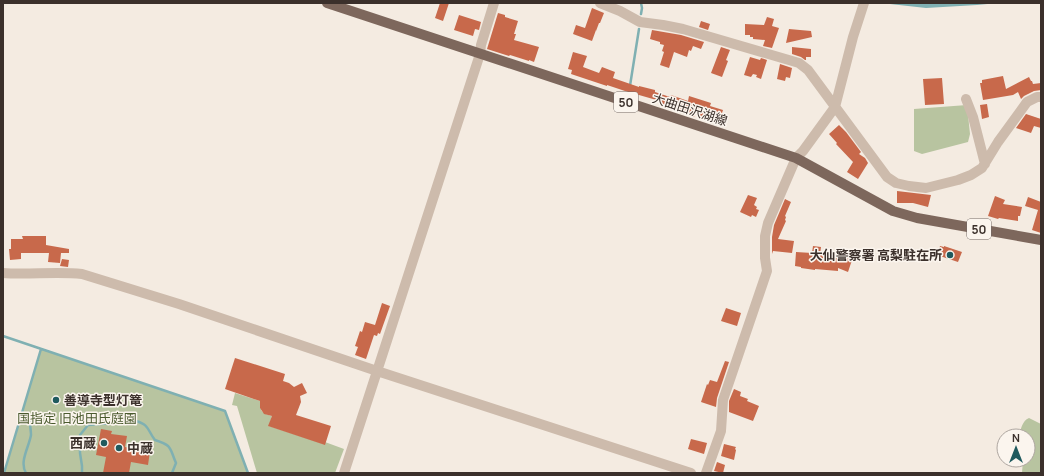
<svg xmlns="http://www.w3.org/2000/svg" width="1044" height="476" viewBox="0 0 1044 476" font-family="Manrope,'Noto Sans JP',sans-serif">
  <style>
    .green { fill: #b8c4a0 }
    .water { fill: #7fb0b2 }
    .lines { fill: none; stroke-linecap: round; stroke-linejoin: round }
    .stream { stroke: #7fb0b2; stroke-width: 2.5 }
    .building { fill: #c8694b }
    .minor { stroke: #cdbbac; stroke-width: 10 }
    .major { stroke: #7d675c; stroke-width: 10 }
    .poi-dot { fill: #1f5a5e; stroke: #fbf5ee; stroke-width: 1.5 }
    .labels { text-anchor: middle; dominant-baseline: central; stroke-width: 3; stroke-linejoin: round; paint-order: stroke }
    .shield { fill: #fbf5ee; stroke: #756b66; stroke-width: 1 }
    .shield-label { font-size: 12px; font-weight: bold; fill: #3b302b }
    .street-label { font-size: 13px; fill: #3b302b; stroke: #fbf5ee }
    .poi-label { font-size: 13px; font-weight: bold; fill: #3b302b; stroke: #fbf5ee; text-anchor: end }
    .park-label { font-size: 13px; fill: #4a5a2e; stroke: #fbf5ee }
  </style>
  <rect width="100%" height="100%" fill="#f4ebe1"/>
  <path class="green" d="M967,105L970,134L968,142L922,154L914,151V109Z
    M41,349L225,411L248,473H4Z
    M235,393L260,401C260,412 262,413 272,416L269,426L324,444L325,442L344,449L335,473H257L237,406L232,405Z
    M1029,418L1041,424V473H1022L1023,460H1028V436H1019C1021,429 1022,421 1029,418Z"/>
  <path class="water" d="M881,3H998L977,5L926,8Z"/>
  <g class="lines">
    <path class="stream" d="M641,14L642,8L641,3
      M629,92L639,29
      M3,336L225,411L248,473
      M21,415L30,422C30,426 31,431 31,435C29,447 19,462 26,473
      M4,473L41,349
      M82,473V466L80,453V435L88,425L136,421C150,425 147,430 155,440C173,446 169,447 176,463L172,473"/>
  </g>
  <path class="building" d="M440,3H449L443,21L435,18Z
    M592,8L604,13L600,23H599L596,31V30L592,41L573,34L576,25L585,28Z
    M498,13L505,15V17L518,21L514,34H516L514,40L539,47L534,62L529,60V61L510,55L509,56L487,49Z
    M459,15L481,22L479,30L475,29L473,36L454,30Z
    M767,17L774,19L772,26L779,28L772,48L763,46L765,40L753,39V37H750V35H745V24L764,25Z
    M701,21L710,24L708,30L699,27Z
    M789,29L811,31L812,37L786,43Z
    M652,30L681,35L704,42L701,49L693,46L691,51L689,50L687,57L674,52L669,68L660,65L664,52L662,51L664,45L660,44V42L650,39Z
    M721,47L730,50L726,60L728,61L722,77L711,73Z
    M792,47L811,49V57H806V60H805L801,57L792,54Z
    M573,52L587,56L583,67L599,73L602,67L615,72L613,78L639,87V86L655,90V92L670,97L671,95L688,101L689,96L711,103L710,106L723,110L719,122L695,114L694,117L683,113L684,111L659,103L660,101L625,91L607,85V86L571,74L572,70L568,69Z
    M750,57L760,60L761,58L767,60L761,79L756,77L757,75L753,74L751,77L744,75Z
    M780,64L792,68L790,78L786,77L785,81L777,79Z
    M1003,76L1006,89L1029,77L1031,81H1032L1033,84L1041,83V90L1034,91L1024,96L1021,99L1018,92L1013,95L983,100L980,83H982V80Z
    M942,78L944,104L925,105L923,79Z
    M987,104L989,117L982,119L980,105Z
    M1026,114L1041,119V128L1034,126L1031,133L1016,128Z
    M839,125L846,132L861,152L859,154L865,158L868,163L858,179L847,172L853,162L836,144L837,143L829,134Z
    M897,191L931,195L928,207L913,203H897Z
    M748,195L757,198L754,205L757,207L756,209L759,210L756,217L752,215L751,217L740,212Z
    M995,196L1005,200L1003,204L1022,207L1020,216H1018V221L999,218L998,219L988,216Z
    M1028,197L1041,202V233L1032,230L1038,210L1025,206Z
    M785,199L791,202L785,216L786,217L785,220L786,221L778,239L794,241L792,253L773,251L772,254V237L774,225Z
    M22,236H46V245L69,249V253H61L60,263L48,262L49,253H21V259L10,260L9,249H11V239H23Z
    M813,246L821,247L820,254L825,255V257L837,258L839,255L852,260L848,272L838,268V271L815,269V270L801,268V267L795,266L796,252L812,253Z
    M940,246L944,247V246L962,252L958,262L940,256L941,254L938,253Z
    M62,259L69,260L68,267L60,266Z
    M382,303L390,306L380,334L378,333L377,336L374,335L366,359L355,355L358,347L355,346L360,331L362,332L365,322L375,325Z
    M726,308L741,313L737,326L721,321Z
    M235,358L285,374L283,381L289,383L294,387L302,383L307,393L300,396L301,402L296,415L331,426L325,445L268,426L272,416L264,414L260,408V401L225,389Z
    M725,361L729,362L717,398L716,407L701,402L707,384L708,385L710,380L717,382Z
    M734,389L741,392L740,396L748,399L747,401L759,406L753,421L729,412V401Z
    M101,429L112,431L111,434L127,436L125,447L150,451L148,465L131,462L129,473H103L106,457L96,455Z
    M691,439L707,443L704,454L688,449Z
    M724,444L736,447L735,449L736,450L734,460L721,456Z
    M717,462L725,465L723,473L714,471Z"/>
  <g class="lines">
    <path class="minor" d="M600,3L620,11L640,22L663,25L683,29L799,63L808,70L887,177L896,183L909,186L926,188L958,180L971,175L982,168L998,142L1027,102L1037,97H1041
      M966,99L973,117L985,164
      M3,273C29,275 56,271 82,274L179,304L377,371L691,473
      M344,473L480,54L481,45L494,3
      M706,473L721,431L723,400L767,271L765,258V236L768,223L796,158L803,151L835,107L853,37L864,3"/>
    <path class="major" d="M327,3L796,158L893,211L917,218L1041,240"/>
  </g>
  <g class="poi-dot">
    <circle cx="950" cy="255" r="4"/>
    <circle cx="56" cy="400" r="4"/>
    <circle cx="104" cy="443" r="4"/>
    <circle cx="119" cy="448" r="4"/>
  </g>
  <g class="labels">
    <g class="shield">
      <rect x="614" y="92" width="24" height="20" rx="3"/>
      <rect x="967" y="219" width="24" height="20" rx="3"/>
    </g>
    <g class="shield-label">
      <text x="626" y="102">50</text>
      <text x="979" y="229">50</text>
    </g>
    <g class="street-label">
      <text transform="translate(690 109) rotate(18)">大曲田沢湖線</text>
    </g>
    <g class="poi-label">
      <text x="942" y="255">大仙警察署 高梨駐在所</text>
      <text x="64" y="400" text-anchor="start">善導寺型灯篭</text>
      <text x="96" y="443">西蔵</text>
      <text x="127" y="448" text-anchor="start">中蔵</text>
    </g>
    <g class="park-label">
      <text x="77" y="418">国指定 旧池田氏庭園</text>
    </g>
  </g>
  <rect width="1044" height="476" fill="none" stroke="#3b302b" stroke-width="8"/>
  <g transform="translate(1016 448)"><circle r="19" fill="#fbf5ee" stroke="#aea6a0"/>
  <path d="M0-3L7 15L0 10L-7 15Z" fill="#1f5a5e"/>
  <text y="-6" font-size="11" font-weight="bold" text-anchor="middle" fill="#3b302b">N</text>
  </g>
</svg>
